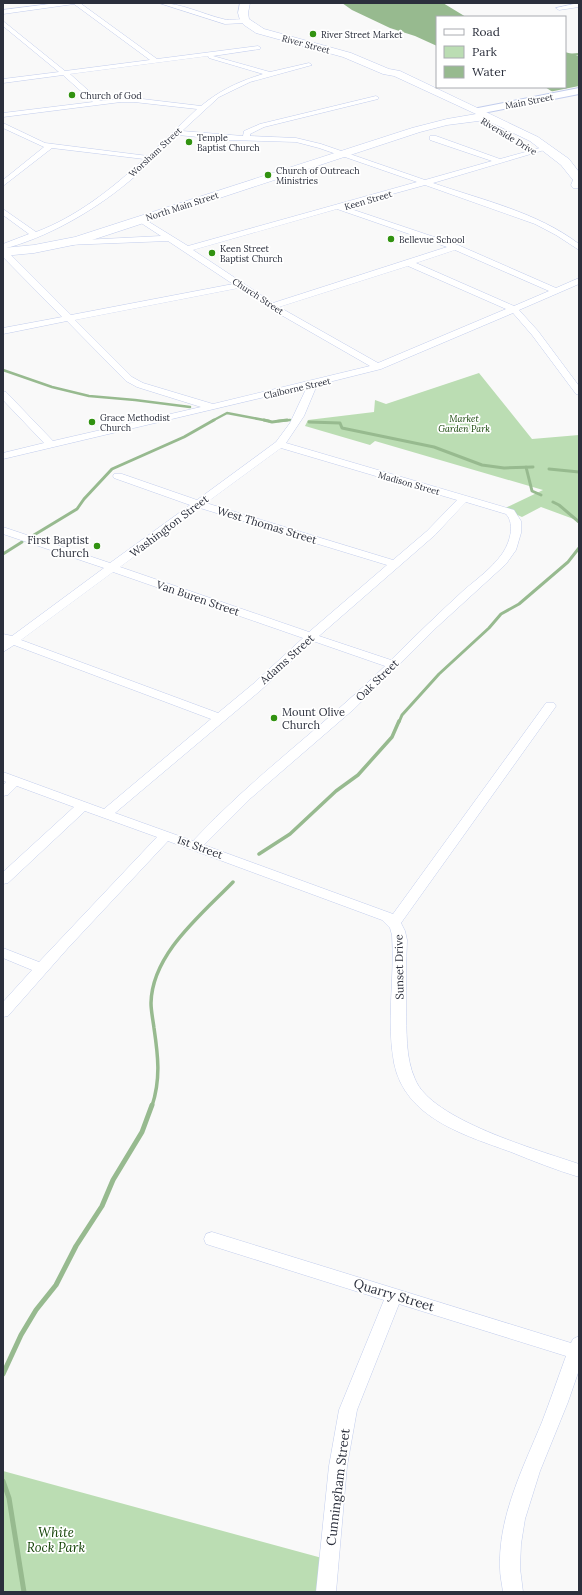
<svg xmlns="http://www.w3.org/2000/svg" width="582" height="1595" viewBox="0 0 582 1595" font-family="Lora,serif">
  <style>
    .green { fill: #bbddb3 }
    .water { fill: #97ba8f }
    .pier { fill: #f9f9f9 }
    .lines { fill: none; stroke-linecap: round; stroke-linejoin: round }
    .stream-far4 { stroke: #97ba8f; stroke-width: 2 }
    .stream-far3 { stroke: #97ba8f; stroke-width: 2.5 }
    .stream-far2 { stroke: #97ba8f; stroke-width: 3 }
    .stream-far1 { stroke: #97ba8f; stroke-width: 3.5 }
    .stream { stroke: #97ba8f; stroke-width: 5 }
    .street-casing { stroke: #c2cded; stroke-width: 1 }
    .secondary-casing { stroke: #c2cded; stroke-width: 2 }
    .primary-casing { stroke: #c2cded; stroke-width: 1 }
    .street { fill: #fff; fill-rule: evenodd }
    .secondary { fill: #fff; fill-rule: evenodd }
    .primary { fill: #fff; fill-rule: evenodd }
    .poi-dot { fill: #319210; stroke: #fff; stroke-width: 1.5 }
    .labels { text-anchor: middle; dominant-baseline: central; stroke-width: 3.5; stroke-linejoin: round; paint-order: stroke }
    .far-poi-label { font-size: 9px; fill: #2b2f3c; stroke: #fff; text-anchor: start }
    .far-street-label { font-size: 9px; fill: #2b2f3c; stroke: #fff }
    .far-park-label { font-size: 9px; font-style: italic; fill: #144306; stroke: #fff }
    .street-label { font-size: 11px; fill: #2b2f3c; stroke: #fff }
    .poi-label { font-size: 11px; fill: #2b2f3c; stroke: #fff; text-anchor: end }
    .near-street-label { font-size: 13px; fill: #2b2f3c; stroke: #fff }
    .near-park-label { font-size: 13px; font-style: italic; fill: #144306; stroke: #fff }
  </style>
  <rect width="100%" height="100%" fill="#f9f9f9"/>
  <path class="green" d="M479,373L532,439L579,435V521L541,507L522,517L503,509L543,490L375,441L370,445L305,426L308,420L374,412L375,400L386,404Z
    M3,1471L322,1558L319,1592H3Z"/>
  <path class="water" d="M342,3H443L466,17H437V46L415,36L390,28L352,10Z
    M565,52L579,56V104L562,98L545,87H565Z"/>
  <path class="pier" d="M579,86V105L561,100L549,92Z"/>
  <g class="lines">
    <path class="stream-far4" d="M565,55L579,54"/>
    <path class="stream-far3" d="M3,370L52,387L89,396L135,400L190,407
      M212,421L227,413L269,421
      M278,421L290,420"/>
    <path class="stream-far2" d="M264,420L272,422L287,420
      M309,422L340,423L342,428L434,447L482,465L504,468L533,467
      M526,467L532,491L541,495
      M549,469L579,472
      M553,502L559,505L579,522
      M34,535L77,509L84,499L112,469L184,437L214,420
      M3,554L22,542
      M399,722L402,715L439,674L489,628L501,614L519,604L568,562L579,548"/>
    <path class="stream-far1" d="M259,854L290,834L336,791L358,775L392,737L399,721
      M152,1106C161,1079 158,1055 154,1028C153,1020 151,1011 151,1003C152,954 201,915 233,882"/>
    <path class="stream" d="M3,1374L21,1335L36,1310L56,1285L76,1246L102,1206L113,1180L142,1132L152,1105
      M3,1481L9,1498L24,1592"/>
    <defs>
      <path id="street" d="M57,3H80L157,59L258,46L261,48L260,49L213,56L270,72L309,63L312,65L250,82L219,97L182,131L243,136L244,131L260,124L376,96L379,98L378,99L264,127L250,134V136L296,138L321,144L425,180L492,161L430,140V136H436L500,159L547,146L551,148L433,183C482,200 537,212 579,244V250L556,235L535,224L425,185L345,207L458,245L556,288L579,278V284L519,310L538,331L579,386V395L576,394L532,335L513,313L381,369L317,385L304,416L286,443L514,510L521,521V533L516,550L506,564L437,627L354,709L251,798L204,845L393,914L546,703H554L556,706L554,709L401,923L405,931L407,940C406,962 406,985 406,1007C407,1031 405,1057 415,1079C431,1120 538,1150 579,1164V1177C556,1170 533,1161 511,1152C464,1135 405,1118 394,1063C386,1021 395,977 392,935L390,928L382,920L168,841L68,948L8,1016L3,1017V1002L32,970L3,958V948L39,962L157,837L85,811L8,883L3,884V872L74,807L17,786L8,795L3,796V785L6,782L3,780V772L104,809L211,719L14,645L3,652V642L4,641H3V634L12,636L104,568L3,534V527L110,563L190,505L114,478L113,476L114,474H122L197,500L276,442L290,423L307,387L3,459V453L44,443L3,400V391L6,392L53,441L201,407L137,387L126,381L67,321L3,334V328L62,317L3,257V250H6L71,315L233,284L168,241L66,245L62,243L63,241L161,236L138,221L137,219L141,217L188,246L417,182L319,148L296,142L229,140L178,135C161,151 145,169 127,183C92,212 46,238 3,249V244L29,234L3,215V209L36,232C76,217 112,189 144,159L52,148L3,186V180L44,147L3,128V123L45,143L148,156L197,109L134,102H121L3,117V113L93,102L63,75L3,83V79L59,72L3,26V21L65,71L150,60L74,4L3,14V10ZM208,56L209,58L263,74C240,81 220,90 201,106L134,98L100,101L70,74ZM337,209L447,247L273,303L193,250ZM455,250L549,291L514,306L416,263ZM408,266L506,309L378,363L279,307ZM239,288L269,308L370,366L213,404L143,383L132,377L75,320ZM281,448L457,500L427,531L393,560L206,503ZM466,502L506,514C516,525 509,544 502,554C492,568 477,579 464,590C439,613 415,636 391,660L319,636L435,535ZM200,508L387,565L309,632L120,567ZM113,572L303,638L253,684L218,713L21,640ZM313,641L385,666C323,727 252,777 193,841L115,813L261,690Z
        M159,3C182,3 202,14 223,19C231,22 242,17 248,21L245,23L225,24Z
        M579,3V7L559,10L556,8Z
        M212,1232L571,1343L573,1339L579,1336V1370L568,1402L540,1471L525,1519L521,1544L520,1568L523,1592H503C502,1584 500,1576 500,1568C498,1517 523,1468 542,1422C550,1401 558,1378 566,1356L399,1304L357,1410L347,1466L336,1592H316L329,1466L339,1410L384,1300L206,1244L204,1239L206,1234Z"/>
      <path id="secondary" d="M579,88V94L478,114L473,111L478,108Z"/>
      <path id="primary" d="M240,3H250L248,13L249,19L264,29L351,53L389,69L400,71L538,137L569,159L579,172V188H573L571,185L573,180L561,165L530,141L486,120L447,125L420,132L83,243L34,253L3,256V248L34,245L75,237L412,128L447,119L476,114L394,76L383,74L343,57L256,33L244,25L240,20L238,13Z"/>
    </defs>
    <use href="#street" class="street-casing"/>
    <use href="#secondary" class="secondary-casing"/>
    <use href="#primary" class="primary-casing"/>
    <use href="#street" class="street"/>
    <use href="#secondary" class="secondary"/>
    <use href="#primary" class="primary"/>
  </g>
  <g class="poi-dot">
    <circle cx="313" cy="34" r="4"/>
    <circle cx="72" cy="95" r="4"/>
    <circle cx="189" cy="142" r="4"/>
    <circle cx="268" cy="175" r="4"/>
    <circle cx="391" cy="239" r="4"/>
    <circle cx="212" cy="253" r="4"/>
    <circle cx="92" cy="422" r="4"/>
    <circle cx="97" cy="546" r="4"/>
    <circle cx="274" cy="718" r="4"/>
  </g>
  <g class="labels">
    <g class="far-poi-label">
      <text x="321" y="34">River Street Market</text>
      <text x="80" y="95">Church of God</text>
      <text x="197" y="137">Temple<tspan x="197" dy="10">Baptist Church</tspan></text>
      <text x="276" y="170">Church of Outreach<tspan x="276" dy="10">Ministries</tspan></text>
      <text x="399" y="239">Bellevue School</text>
      <text x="220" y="248">Keen Street<tspan x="220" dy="10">Baptist Church</tspan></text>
      <text x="100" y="417">Grace Methodist<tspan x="100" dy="10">Church</tspan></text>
    </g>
    <g class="far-street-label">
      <text transform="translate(306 44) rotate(15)">River Street</text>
      <text transform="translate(529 101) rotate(-11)">Main Street</text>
      <text transform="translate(509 136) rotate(31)">Riverside Drive</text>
      <text transform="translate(155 152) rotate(-43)">Worsham Street</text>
      <text transform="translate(368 200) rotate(-16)">Keen Street</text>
      <text transform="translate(182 206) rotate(-18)">North Main Street</text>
      <text transform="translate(258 296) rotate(33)">Church Street</text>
      <text transform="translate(297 388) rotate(-13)">Claiborne Street</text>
      <text transform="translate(409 483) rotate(16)">Madison Street</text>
    </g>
    <g class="far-park-label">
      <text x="464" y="418">Market<tspan x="464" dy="10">Garden Park</tspan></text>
    </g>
    <g class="street-label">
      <text transform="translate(267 525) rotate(17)">West Thomas Street</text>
      <text transform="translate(169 526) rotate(-37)">Washington Street</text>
      <text transform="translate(198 598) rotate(19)">Van Buren Street</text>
      <text transform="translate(287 659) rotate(-42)">Adams Street</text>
      <text transform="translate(377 680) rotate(-44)">Oak Street</text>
      <text transform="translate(200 847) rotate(20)">1st Street</text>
      <text transform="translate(399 967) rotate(-91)">Sunset Drive</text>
    </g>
    <g class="poi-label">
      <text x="89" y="540">First Baptist<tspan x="89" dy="13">Church</tspan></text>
      <text x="282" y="712" text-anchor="start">Mount Olive<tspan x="282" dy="13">Church</tspan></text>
    </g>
    <g class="near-street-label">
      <text transform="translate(394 1295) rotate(17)">Quarry Street</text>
      <text transform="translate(338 1487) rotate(-83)">Cunningham Street</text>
    </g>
    <g class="near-park-label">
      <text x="56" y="1532">White<tspan x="56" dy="15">Rock Park</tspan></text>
    </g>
  </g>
  <rect width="582" height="1595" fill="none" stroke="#2b2f3c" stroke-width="8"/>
  <rect x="436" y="16" width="130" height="72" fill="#ffffff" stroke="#aaacb1"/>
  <rect x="444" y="29" width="20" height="6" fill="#ffffff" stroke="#aaacb1"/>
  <text x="472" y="36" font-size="12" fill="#2b2f3c">Road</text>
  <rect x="444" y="46" width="20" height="12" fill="#bbddb3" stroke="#aaacb1"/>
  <text x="472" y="56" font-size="12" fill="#2b2f3c">Park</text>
  <rect x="444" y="66" width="20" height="12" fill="#97ba8f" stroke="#aaacb1"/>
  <text x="472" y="76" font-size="12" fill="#2b2f3c">Water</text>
</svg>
